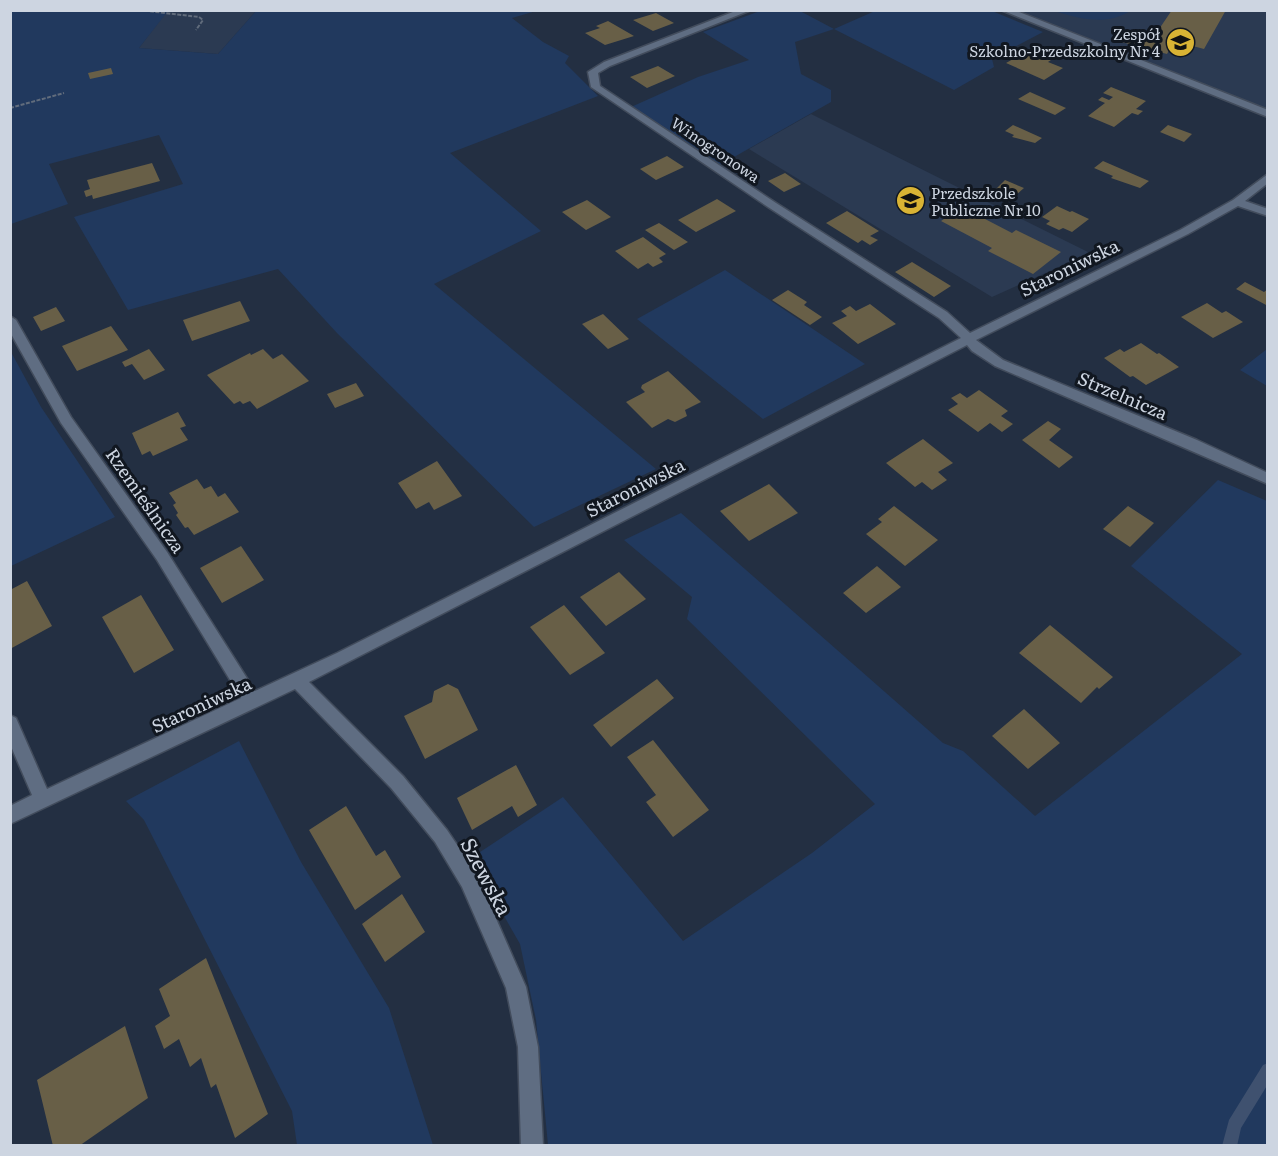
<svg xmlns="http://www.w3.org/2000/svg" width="1278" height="1156" viewBox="0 0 1278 1156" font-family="Literata,serif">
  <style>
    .built { fill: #2b3a52 }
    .green { fill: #21395e }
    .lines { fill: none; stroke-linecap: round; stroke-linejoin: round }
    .stream { fill: #3f516f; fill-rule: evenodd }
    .building { fill: #685f47 }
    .minor-casing { stroke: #424c5c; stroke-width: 3 }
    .path { stroke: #616c7c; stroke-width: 2; stroke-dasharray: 4 1.5; stroke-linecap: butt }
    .minor { fill: #5f6d82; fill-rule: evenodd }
    .labels { text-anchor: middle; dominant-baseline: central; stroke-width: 6; stroke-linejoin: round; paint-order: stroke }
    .far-poi-label { font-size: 15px; fill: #cdd5e1; stroke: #111720; text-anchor: end }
    .far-street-label { font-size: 15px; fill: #cdd5e1; stroke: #111720 }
    .street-label { font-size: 18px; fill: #cdd5e1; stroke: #111720 }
    .near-street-label { font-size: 21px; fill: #cdd5e1; stroke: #111720 }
  </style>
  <rect width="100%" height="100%" fill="#232f42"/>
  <path class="built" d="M167,11H256L218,54L139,48Z
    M1016,11H1267V109L1175,74Z
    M811,114L1090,253L992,297L749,149Z"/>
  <path class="green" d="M10,11H168L139,48L218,54L256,11H536L512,18L543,42L569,56L565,63L598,96L450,153L541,231L434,284L656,469L534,527L337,333L278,269L128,310L74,217L183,184L159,135L49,164L68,204L11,224Z
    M760,11H800L834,29L875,11H992L1043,32L992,59L994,67L954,90L834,29L795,42L801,74L831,90V102L720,165L631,107L698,77L749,60L703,32Z
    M1055,11H1130C1107,26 1079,19 1055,11Z
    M725,270L865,364L763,419L637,319Z
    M1267,349V386L1240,370Z
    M11,352L41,407L115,517L11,566Z
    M1218,480L1267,501V1145H548L536,1020L520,944L471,858L563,797L683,941L812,853L875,804L687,619L692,597L624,540L681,513L943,743L963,751L1035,816L1242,654L1131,566Z
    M239,741L301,862L389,1008L433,1145H297L292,1111L144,820L126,801Z"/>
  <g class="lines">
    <path class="stream" d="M1268,1063V1084L1241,1128L1237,1146H1222L1229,1120L1263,1065Z"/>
  </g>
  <path class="building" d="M1172,10H1226L1204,49L1174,41L1167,54L1114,40L1123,30L1153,38Z
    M656,13L674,23L653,31L633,20Z
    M608,21L634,36L605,45L585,33L600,28L596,26Z
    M1024,53L1033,56H1041L1051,60L1048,62L1063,68L1044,80L1006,63Z
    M658,66L675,76L647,88L630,77Z
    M111,68L113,74L90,79L88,73Z
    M1111,87L1146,101L1136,109L1143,111L1138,115L1132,113L1114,127L1088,116L1105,103L1098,100L1102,97L1109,100L1113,97L1103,93Z
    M1030,92L1066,108L1055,115L1018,99Z
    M1013,125L1042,138L1035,143L1012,137L1014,135L1005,131Z
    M1168,125L1192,134L1184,142L1160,132Z
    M667,156L684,167L656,180L640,169Z
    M1103,161L1149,181L1140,188L1111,178L1113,176L1094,168Z
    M152,163L160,181L93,199L92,195L86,197L84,191L90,189L87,180Z
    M785,173L801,184L784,192L768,181Z
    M1005,180L1024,188L1008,202L990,195Z
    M717,199L736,211L696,232L678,220Z
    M587,200L611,217L586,230L562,212Z
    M1057,206L1070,212L1072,211L1089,219L1072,232L1063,228L1059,230L1046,224L1050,221L1042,217Z
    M962,207L1012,233L1016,230L1061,252L1033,274L988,251L992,248L941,221Z
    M847,211L879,231L870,236L878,240L870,245L862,240L858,243L826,223Z
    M659,223L688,242L674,250L645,230Z
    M643,237L666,254L659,258L663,262L653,267L648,263L638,269L615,251Z
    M912,262L951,286L934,297L895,272Z
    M1245,282L1264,292L1268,289V306L1236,289Z
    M788,290L807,302L804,305L822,317L810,325L772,300Z
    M240,301L250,321L192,341L183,320Z
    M1207,303L1222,313L1226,311L1243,322L1213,338L1181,317Z
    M870,304L896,324L858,344L832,323L847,316L841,311L850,306L856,311Z
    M56,307L65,321L41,331L33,317Z
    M603,314L629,339L608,349L582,324Z
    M111,326L128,350L77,371L62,346Z
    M1141,343L1157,354L1159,353L1179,367L1146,385L1133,376L1130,377L1104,358L1120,349L1124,352Z
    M149,349L165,370L144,380L132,364L125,367L122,362Z
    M263,349L273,359L282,354L309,381L257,409L250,401L243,404L240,401L234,404L207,375L250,353L251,355Z
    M668,371L701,402L685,410L687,416L675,422L668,419L652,428L626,402L645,392L641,388L642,385Z
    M356,383L364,396L335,408L327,394Z
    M979,390L1008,411L1001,416L1013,424L1002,432L990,423L978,432L948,410L958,404L951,398L960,393L967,398Z
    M178,412L186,426L180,428L188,440L153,456L150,451L142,455L132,433Z
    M1048,421L1061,429L1049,440L1073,457L1059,468L1022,440Z
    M923,439L953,463L938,472L947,480L932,490L922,482L915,487L886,463Z
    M437,461L462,496L434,510L429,502L416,509L398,483Z
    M197,479L204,489L211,486L218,497L225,493L239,512L194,535L188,527L185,528L176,515L178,513L173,505L176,503L169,493Z
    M769,484L798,513L749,541L720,511Z
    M894,506L938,540L905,566L866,534L882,522L878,519Z
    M1128,506L1154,523L1130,547L1103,529Z
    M241,546L264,580L222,603L200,568Z
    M877,566L901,587L866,613L843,593Z
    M619,572L646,599L606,626L580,597Z
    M27,581L52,626L10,649V590Z
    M141,595L174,650L134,673L102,617Z
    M564,605L605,653L570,675L530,627Z
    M1050,625L1113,677L1099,689L1097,687L1081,703L1019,653Z
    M657,679L674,698L611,747L593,725Z
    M448,684L458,689L478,730L425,759L404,716L432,702L434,691Z
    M1024,709L1060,743L1028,769L992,736Z
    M653,740L709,810L673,837L646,802L656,795L627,757Z
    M516,765L537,805L518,817L512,806L472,830L457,798Z
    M346,806L376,856L385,850L401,877L355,910L309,830Z
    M402,894L425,932L385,962L362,924Z
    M206,958L268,1114L235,1138L216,1084L211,1088L201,1058L190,1067L179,1039L164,1049L155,1026L170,1016L159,989Z
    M125,1026L148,1098L79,1146H53L37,1080Z"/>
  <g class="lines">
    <defs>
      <path id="minor" d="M738,10H751L610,66L598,73L600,86L776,203L947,312L970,333L1180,230L1233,200L1268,174V183L1245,201L1268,209V216L1238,206L1188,234L976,340L1003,360L1197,440L1268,473V484L995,366L972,351L967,345L309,682L403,776L447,830L476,873L526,987L538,1047L543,1146H521L518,1047L506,988L462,887L435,842L391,788L295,689L10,824V806L32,795L10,744V715L16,718L47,789L241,698L157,560L61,423L10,332V316L16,320L71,417L167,552L255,691L337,653L961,338L939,318L768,207L591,87L588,72L604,62Z
        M1001,10H1014L1268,110V117Z"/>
    </defs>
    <use href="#minor" class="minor-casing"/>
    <path class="path" d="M139,10L199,17L203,20L196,30
      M10,108L64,93"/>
    <use href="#minor" class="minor"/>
  </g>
  <defs>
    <symbol id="school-disc" viewBox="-11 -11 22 22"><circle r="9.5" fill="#d9b334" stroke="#111720"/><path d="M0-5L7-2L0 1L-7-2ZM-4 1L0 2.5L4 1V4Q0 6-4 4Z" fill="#111"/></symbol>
  </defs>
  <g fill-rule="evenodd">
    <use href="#school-disc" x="1164" y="26" width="33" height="33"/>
    <use href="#school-disc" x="894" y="184" width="33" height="33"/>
  </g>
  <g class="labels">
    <g class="far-poi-label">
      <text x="1160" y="33">Zespół<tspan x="1160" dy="17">Szkolno-Przedszkolny Nr 4</tspan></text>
      <text x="931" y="192" text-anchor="start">Przedszkole<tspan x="931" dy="17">Publiczne Nr 10</tspan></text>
    </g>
    <g class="far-street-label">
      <text transform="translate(716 149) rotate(34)">Winogronowa</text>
    </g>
    <g class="street-label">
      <text transform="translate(1069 267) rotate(-26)">Staroniwska</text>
      <text transform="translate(1123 395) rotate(23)">Strzelnicza</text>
      <text transform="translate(635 487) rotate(-27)">Staroniwska</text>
      <text transform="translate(146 500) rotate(55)">Rzemieślnicza</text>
      <text transform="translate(201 704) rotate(-25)">Staroniwska</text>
    </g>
    <g class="near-street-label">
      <text transform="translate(488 876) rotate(62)">Szewska</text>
    </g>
  </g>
  <rect width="1278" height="1156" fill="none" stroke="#cdd5e1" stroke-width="24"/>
</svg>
